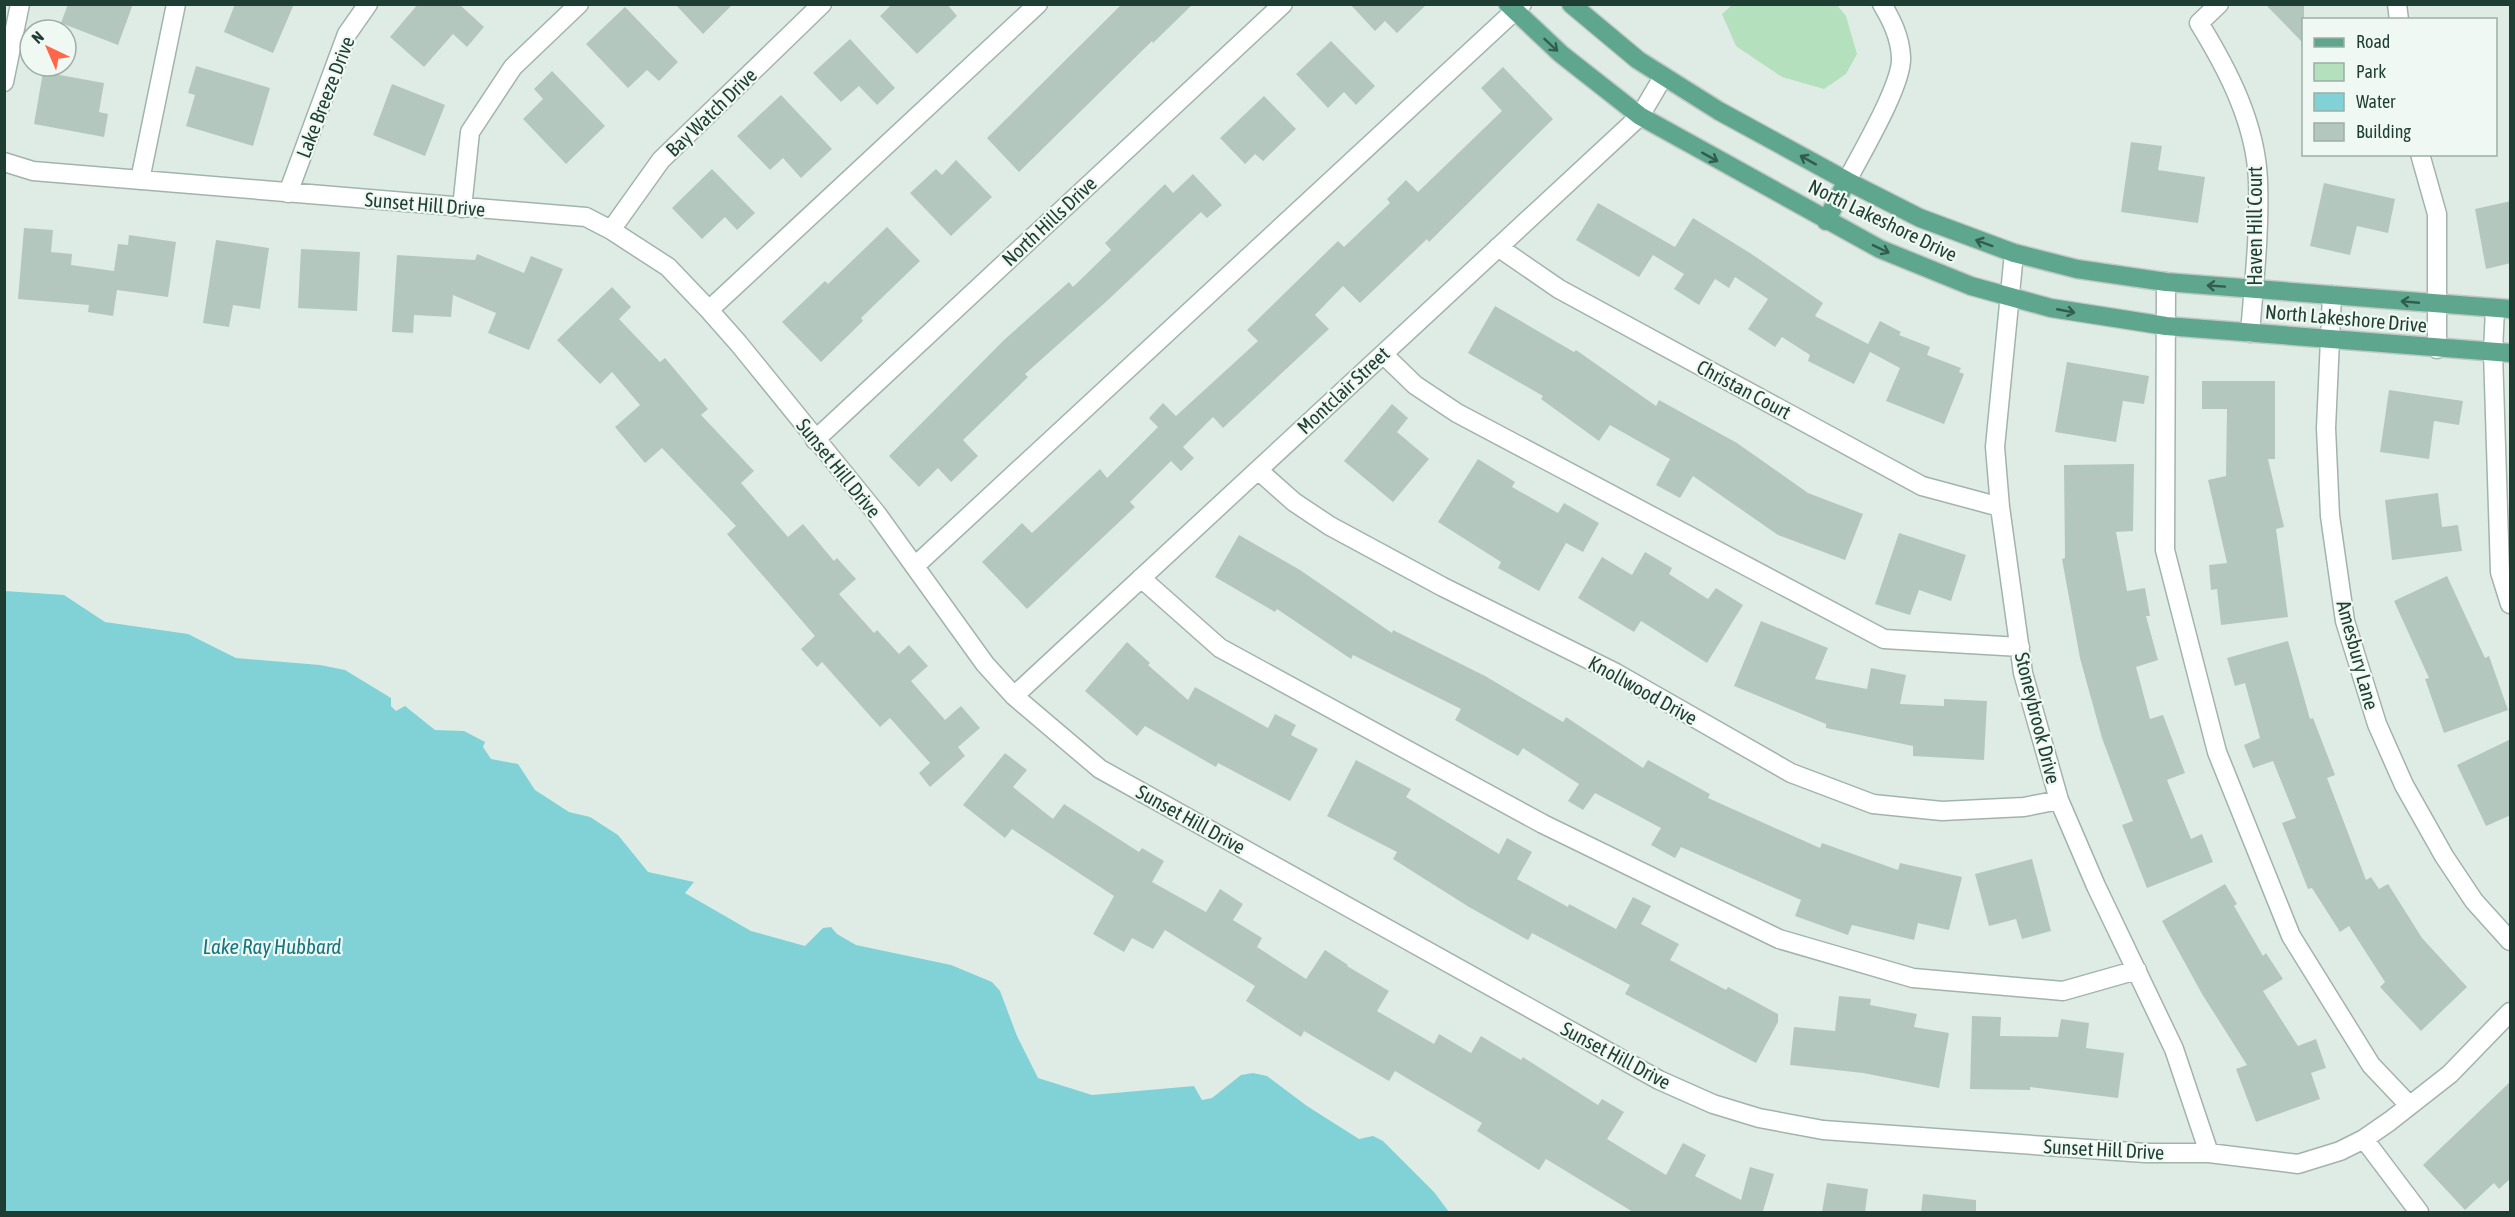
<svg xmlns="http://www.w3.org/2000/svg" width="2515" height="1217" viewBox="0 0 2515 1217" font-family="'Asap Condensed',sans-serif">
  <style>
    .green { fill: #b5e0bd }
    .water { fill: #81d2d7 }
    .building { fill: #b4c7be }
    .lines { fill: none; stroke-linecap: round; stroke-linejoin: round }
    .minor-casing { stroke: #a1b4ac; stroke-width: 21 }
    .major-casing { stroke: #c0c9c6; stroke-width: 21 }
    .minor { stroke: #fff; stroke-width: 18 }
    .major { stroke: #5fa68e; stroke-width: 18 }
    .oneway { stroke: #325d4e }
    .labels { text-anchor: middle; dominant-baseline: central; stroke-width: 4.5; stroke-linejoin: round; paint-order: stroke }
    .street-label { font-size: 20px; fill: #1e3e33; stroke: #f0f8f3 }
    .water-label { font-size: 21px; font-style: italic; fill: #137780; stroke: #f0f8f3 }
  </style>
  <rect width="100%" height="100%" fill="#dfece5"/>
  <path class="green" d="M1732,5H1837L1846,16L1857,54L1846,74L1824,89L1782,77L1736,46L1722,14Z"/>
  <path class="water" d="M5,591L64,595L105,622L188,634L236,658L320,665L345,670L391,698V706L396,711L405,706L435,730L464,731L485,742L483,747L491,759L518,764L535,790L569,812L590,817L618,835L648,872L694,882L685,893L751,931L805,946L823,928L831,927L837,934L856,945L951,965L992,982L1000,991L1017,1036L1038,1078L1092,1095L1194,1086L1202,1100L1212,1098L1241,1075L1253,1073L1267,1076L1307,1106L1359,1139L1373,1136L1383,1141L1434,1192L1449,1212H5Z"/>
  <path class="building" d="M68,4H133L118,45L61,23Z
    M235,4H294L273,53L224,32Z
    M418,4H459L484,27L467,47L453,34L424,67L390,37Z
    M675,4H733L703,34Z
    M892,4H947L957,16L917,54L880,16Z
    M1122,4H1193L1153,43L1152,41L1019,172L987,138Z
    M1350,4H1427L1397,33L1385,21L1375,31Z
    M2265,4H2304V44Z
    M625,7L678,62L659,81L647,70L628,88L586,44Z
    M850,39L895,88L877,105L859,86L841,102L813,73Z
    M1331,41L1375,86L1356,105L1344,92L1328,108L1296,74Z
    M196,66L270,88L253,146L186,126L195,95L188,93Z
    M1503,67L1553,119L1429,242L1427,239L1360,303L1343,286L1315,315L1329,329L1223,428L1213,417L1183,447L1194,458L1181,471L1171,461L1130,502L1135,507L1027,609L982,562L1022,523L1032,533L1100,469L1107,478L1158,427L1149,418L1163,403L1176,416L1258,341L1247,330L1338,241L1344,247L1390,203L1387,199L1406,180L1418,192L1502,111L1481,88Z
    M552,71L605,126L566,164L523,119L543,99L534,89Z
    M43,72L104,83L99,112L108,114L104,137L34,124Z
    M392,84L445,105L425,156L373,135Z
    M781,95L832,149L801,178L783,158L770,170L737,136Z
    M1264,96L1296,129L1263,161L1255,154L1245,164L1220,138Z
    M2131,142L2162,146L2158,170L2205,177L2198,223L2121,212Z
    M956,160L992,197L951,236L910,193L936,169L942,175Z
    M712,169L755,213L737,230L725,217L702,239L672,208Z
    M1193,174L1222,205L1207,218L1201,212L1108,300L1025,374L1028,377L963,440L978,456L951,482L938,468L919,487L889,456L1004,340L1069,282L1073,287L1111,250L1105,243L1165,184L1173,193Z
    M2324,183L2395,199L2388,233L2357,226L2350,255L2310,246Z
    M2511,201V263L2486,269L2475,209Z
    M1598,203L1675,247L1693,218L1750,253L1823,303L1815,316L1868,344L1880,321L1901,332L1899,335L1930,347L1927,355L1961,368L1959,372L1964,374L1944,424L1886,401L1900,368L1870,352L1854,384L1808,361L1810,355L1782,337L1775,347L1748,329L1768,299L1735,277L1729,288L1715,279L1699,305L1674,289L1684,274L1653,255L1639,277L1576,240Z
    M887,227L920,261L861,318L863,321L821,362L782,322L825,281L828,284Z
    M24,228L53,230L51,252L72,254L71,265L114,271L118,244L128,245L129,235L176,242L168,297L117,290L113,316L88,312L89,305L18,299Z
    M216,240L269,248L260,309L233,305L229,327L203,323Z
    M301,249L360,252L357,311L298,308Z
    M477,254L524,273L531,256L563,269L529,350L488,333L496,313L453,295L451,317L414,315L413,333L392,332L397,255L475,260Z
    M612,287L631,307L619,319L660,362L665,358L708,409L701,415L754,471L741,483L788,537L803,524L834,561L837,558L856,579L839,594L874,633L877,630L899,654L909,645L928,666L911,681L945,720L961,706L980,728L958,747L965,756L930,787L919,773L930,763L890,718L880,727L822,662L817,667L801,649L815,636L727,534L736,526L662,448L645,463L615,427L640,405L612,372L600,384L557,340Z
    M1495,306L1574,352L1576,350L1656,406L1659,400L1737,443L1808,493L1863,514L1845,560L1778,535L1693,476L1680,498L1656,485L1670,459L1610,425L1599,441L1541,399L1543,396L1468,353Z
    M2067,362L2149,376L2144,404L2123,401L2116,442L2055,432Z
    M2202,381H2275V459H2268L2284,527L2276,529L2288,617L2221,625L2217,589L2211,590L2209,565L2227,563L2208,480L2226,476L2227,409H2202Z
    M2389,390L2463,401L2459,425L2434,421L2429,459L2380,452Z
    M1392,404L1408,418L1397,432L1429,459L1393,502L1344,461Z
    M1478,459L1515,482L1512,487L1558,513L1564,503L1599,523L1583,552L1566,543L1539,591L1498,568L1501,562L1438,522Z
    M2134,464L2133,531L2116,532L2127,591L2145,588L2150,616H2146L2158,660L2136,667L2150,719L2163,715L2185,773L2167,780L2191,839L2202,834L2213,862L2147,888L2122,825L2133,821L2102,738L2080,658L2062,559L2065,558L2064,465Z
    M2438,493L2442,527L2458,525L2462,551L2392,560L2385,500Z
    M1899,533L1966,555L1951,601L1919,590L1910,615L1875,604Z
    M1239,535L1300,570L1392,633L1393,630L1485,676L1563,722L1566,717L1643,768L1648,760L1710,794L1708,798L1820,848L1822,843L1898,870L1900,863L1962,877L1949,930L1918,923L1914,940L1852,925L1848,935L1795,916L1801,900L1681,847L1675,858L1651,845L1661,828L1595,793L1583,810L1568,801L1579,784L1523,748L1518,756L1455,720L1461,709L1353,655L1351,659L1277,609L1275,612L1215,577Z
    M1645,552L1672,568L1669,574L1708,599L1716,588L1743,605L1707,663L1641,621L1634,632L1578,598L1602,557L1632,575Z
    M2447,576L2485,658L2489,656L2508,710L2444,733L2425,679L2429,678L2394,601Z
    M1761,621L1828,648L1815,679L1867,689L1871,668L1906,675L1900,704L1944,706V699L1987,701L1984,760L1913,756V746L1826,728V724L1734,686Z
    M2288,641L2310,719L2313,718L2335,775L2327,778L2366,880L2371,877L2379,889L2388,884L2422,938L2467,987L2421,1031L2380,987L2385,982L2349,926L2340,932L2312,888L2308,889L2282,823L2296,818L2273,761L2253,768L2244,745L2260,738L2245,683L2235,686L2227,658Z
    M1127,642L1150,663L1148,665L1188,700L1195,687L1268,728L1275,714L1296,725L1291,735L1318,749L1290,801L1218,763L1216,767L1145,726L1137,736L1085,691Z
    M2511,739V815L2486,826L2457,765Z
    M1005,753L1027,770L1013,787L1053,819L1064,804L1139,852L1142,848L1164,861L1152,882L1206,912L1220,889L1243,904L1233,920L1262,938L1257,947L1306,979L1325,950L1348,965L1347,966L1389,991L1377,1011L1434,1044L1439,1034L1471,1053L1481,1036L1521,1060L1523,1057L1598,1105L1602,1099L1624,1112L1607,1139L1666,1175L1683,1143L1706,1155L1695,1176L1741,1200L1750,1167L1774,1174L1763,1211L1765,1212H1633L1546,1159L1539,1170L1477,1131L1482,1123L1395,1071L1389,1081L1304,1031L1301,1037L1246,1001L1255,986L1165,930L1153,949L1132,938L1124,952L1093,934L1114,896L1012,829L1005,838L963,805Z
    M1356,760L1411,789L1406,797L1499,854L1507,838L1532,852L1517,879L1568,907L1569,904L1616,929L1633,897L1651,906L1641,924L1679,944L1670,960L1726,990L1728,987L1778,1014V1022L1756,1063L1625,994L1630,985L1532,933L1528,940L1469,907L1393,859L1397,852L1327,816Z
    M2032,859L2051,931L2022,939L2016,919L1989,926L1975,874Z
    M2225,884L2237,904L2234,906L2263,956L2266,953L2283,979L2263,991L2298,1046L2316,1039L2326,1068L2311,1073L2320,1099L2256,1122L2236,1069L2247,1065L2202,994L2162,921Z
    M1839,996L1871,999L1870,1005L1917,1014L1914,1027L1949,1033L1939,1088L1863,1073L1790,1065L1794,1027L1835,1031Z
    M1972,1016L2001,1017L2000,1036L2058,1037L2061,1019L2089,1023L2086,1048L2124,1053L2118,1098L2030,1087V1090L1970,1089Z
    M2511,1081V1178L2499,1189L2494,1183L2465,1210L2423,1165Z
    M1827,1183L1868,1189L1865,1212H1822Z
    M1923,1194L1976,1200V1212H1921Z"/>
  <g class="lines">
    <defs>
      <path id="minor" d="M2219,4L2199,23C2228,70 2256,124 2258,181C2260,231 2254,283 2250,333
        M2397,4L2399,20
        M4,82L20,4
        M2420,154L2437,214V349
        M4,162L33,171L586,217L611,230L668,267L709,310L739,344L877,514L985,664L1014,696L1100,769L1659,1080L1713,1104L1759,1118L1823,1130L2145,1153H2209L2298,1164L2340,1151L2364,1139L2390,1121L2450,1074L2510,1012
        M140,180L176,4
        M1847,181C1860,155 1903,84 1901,57C1900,37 1892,21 1882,4
        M288,193L347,34L368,4
        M462,208L470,132L513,67L579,4
        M611,230L661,160L822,4
        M1498,247L1559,289L1922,486L2000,507
        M2014,253L1995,447L2000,507L2023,673L2059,800L2096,886L2174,1049L2209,1153
        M2166,282L2165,550L2217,752L2291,936L2371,1065L2409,1105
        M2332,295L2326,428L2330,516L2345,621L2377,724L2404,785L2444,856L2474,901L2510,941
        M2495,308L2493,352L2500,572L2510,604
        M709,310L1038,4
        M1383,354L1415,385L1457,413L1884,639L2020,647
        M815,440L1283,4
        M1258,470L1294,502L1330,526L1443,587L1616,673L1791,773L1873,804L1942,811L2024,807L2059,800
        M915,566L1522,4
        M1141,578L1220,648L1543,824L1779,939L1913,978L2063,991L2137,970
        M1014,696L1640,116L1663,77
        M2364,1139L2419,1212"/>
      <path id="major" d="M1508,4L1561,54L1640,116L1880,249L1971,286L2051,308L2166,326L2510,353
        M1571,4L1638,60L1719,111L1847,181L1920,218L2014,253L2077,269L2166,282L2510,309
        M1826,221L1847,181"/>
    </defs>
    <use href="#minor" class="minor-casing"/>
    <use href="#major" class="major-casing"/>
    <use href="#minor" class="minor"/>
    <use href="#major" class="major"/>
  </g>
  <defs><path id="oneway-shaft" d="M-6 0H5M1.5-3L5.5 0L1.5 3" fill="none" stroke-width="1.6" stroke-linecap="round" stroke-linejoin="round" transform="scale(1.5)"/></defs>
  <g class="oneway">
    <use href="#oneway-shaft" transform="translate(1551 45) rotate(43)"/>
    <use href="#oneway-shaft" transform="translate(1710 157) rotate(29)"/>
    <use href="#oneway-shaft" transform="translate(1808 160) rotate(-151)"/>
    <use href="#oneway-shaft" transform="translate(1984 243) rotate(-160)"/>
    <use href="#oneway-shaft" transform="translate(1881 249) rotate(26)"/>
    <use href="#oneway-shaft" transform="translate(2216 286) rotate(-176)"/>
    <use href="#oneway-shaft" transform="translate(2410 302) rotate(-175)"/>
    <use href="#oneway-shaft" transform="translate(2066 311) rotate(11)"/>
  </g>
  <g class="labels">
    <g class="street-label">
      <text transform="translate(325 97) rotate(-69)">Lake Breeze Drive</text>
      <text transform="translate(711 112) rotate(-44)">Bay Watch Drive</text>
      <text transform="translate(425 204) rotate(5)">Sunset Hill Drive</text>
      <text transform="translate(1883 220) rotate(26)">North Lakeshore Drive</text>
      <text transform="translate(1049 221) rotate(-43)">North Hills Drive</text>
      <text transform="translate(2254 226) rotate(-90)">Haven Hill Court</text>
      <text transform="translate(2346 318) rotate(5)">North Lakeshore Drive</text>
      <text transform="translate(1744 389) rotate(28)">Christan Court</text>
      <text transform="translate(1343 390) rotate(-43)">Montclair Street</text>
      <text transform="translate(839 468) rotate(51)">Sunset Hill Drive</text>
      <text transform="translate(2358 655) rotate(75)">Amesbury Lane</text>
      <text transform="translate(1643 690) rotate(29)">Knollwood Drive</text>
      <text transform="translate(2038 718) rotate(76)">Stoneybrook Drive</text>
      <text transform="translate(1191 819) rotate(29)">Sunset Hill Drive</text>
      <text transform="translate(1616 1055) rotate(28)">Sunset Hill Drive</text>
      <text transform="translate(2104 1149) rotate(3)">Sunset Hill Drive</text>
    </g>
    <g class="water-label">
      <text x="272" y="946">Lake Ray Hubbard</text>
    </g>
  </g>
  <rect width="2515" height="1217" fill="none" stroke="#1e3e33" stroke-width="12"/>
  <rect x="2302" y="18" width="195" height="138" fill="#f0f8f3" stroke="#9caea6" stroke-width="1.5"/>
  <rect x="2314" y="38" width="30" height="9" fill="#5fa68e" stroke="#9caea6" stroke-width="1.5"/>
  <text x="2356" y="48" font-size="18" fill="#1e3e33">Road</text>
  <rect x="2314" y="63" width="30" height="18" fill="#b5e0bd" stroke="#9caea6" stroke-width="1.5"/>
  <text x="2356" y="78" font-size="18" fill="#1e3e33">Park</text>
  <rect x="2314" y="93" width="30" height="18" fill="#81d2d7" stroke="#9caea6" stroke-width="1.5"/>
  <text x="2356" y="108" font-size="18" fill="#1e3e33">Water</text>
  <rect x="2314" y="123" width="30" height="18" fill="#b4c7be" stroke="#9caea6" stroke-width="1.5"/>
  <text x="2356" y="138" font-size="18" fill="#1e3e33">Building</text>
  <g transform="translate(48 48) rotate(316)"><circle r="28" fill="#f0f8f3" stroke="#9caea6" stroke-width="1.5"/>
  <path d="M0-4.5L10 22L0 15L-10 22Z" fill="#ff664a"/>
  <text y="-9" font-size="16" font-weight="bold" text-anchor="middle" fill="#1e3e33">N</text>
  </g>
</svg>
